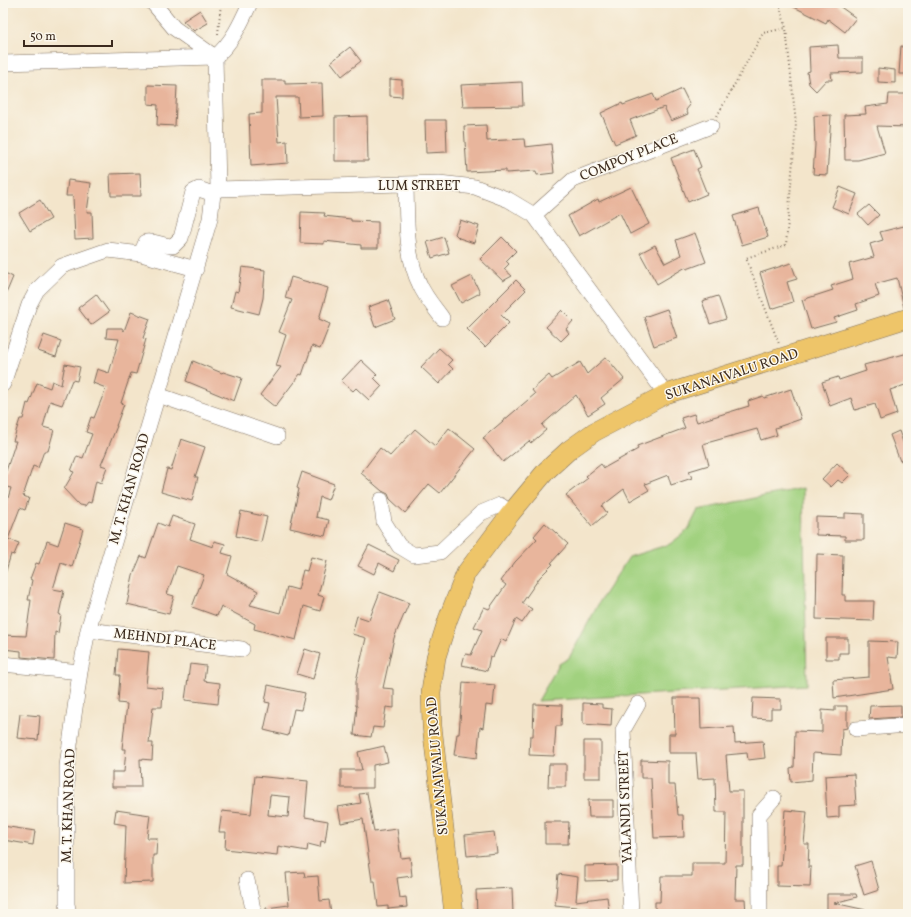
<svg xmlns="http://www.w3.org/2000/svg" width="911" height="917" viewBox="0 0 911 917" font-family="Vollkorn,serif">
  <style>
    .green { fill: #a1d17f; stroke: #6e7e4e }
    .building { fill: #e8b59c; fill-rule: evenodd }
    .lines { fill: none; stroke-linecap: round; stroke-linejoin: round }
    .minor-casing { stroke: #7b6b5b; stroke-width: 16 }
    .major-casing { stroke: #7b6b5b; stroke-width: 20 }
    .path { stroke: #7b6b5b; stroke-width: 2; stroke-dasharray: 1 3; stroke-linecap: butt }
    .minor { stroke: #fff; stroke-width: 15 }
    .major { stroke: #eec569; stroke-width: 19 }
    .labels { text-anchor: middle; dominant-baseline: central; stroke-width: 3; stroke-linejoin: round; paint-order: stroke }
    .street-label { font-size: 14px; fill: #3b2a1e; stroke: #fbf7ec }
  </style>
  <rect width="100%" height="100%" fill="#fbf7ec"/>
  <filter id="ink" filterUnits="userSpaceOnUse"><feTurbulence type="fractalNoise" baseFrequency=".025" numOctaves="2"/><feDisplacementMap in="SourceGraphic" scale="8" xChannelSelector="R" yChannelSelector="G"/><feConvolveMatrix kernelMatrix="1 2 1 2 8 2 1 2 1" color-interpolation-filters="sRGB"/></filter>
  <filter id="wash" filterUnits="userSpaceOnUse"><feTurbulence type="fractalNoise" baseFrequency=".012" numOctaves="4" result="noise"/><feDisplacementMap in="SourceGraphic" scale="16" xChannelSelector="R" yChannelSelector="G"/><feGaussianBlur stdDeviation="0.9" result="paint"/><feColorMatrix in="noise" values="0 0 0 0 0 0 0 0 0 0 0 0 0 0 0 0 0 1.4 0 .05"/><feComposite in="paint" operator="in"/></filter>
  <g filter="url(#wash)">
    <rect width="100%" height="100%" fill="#f3e5cb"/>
    <path class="green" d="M803,488L807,685L538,701L559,664L569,658L600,601L629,557L670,544L688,530L698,510Z"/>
    <g id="blocks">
      <path class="building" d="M786,3H835L856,18L845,32L828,19L826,23Z
        M200,10L208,23L194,31L183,21Z
        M838,45L839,58H863V72L831,73L832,80H826L816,91L809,84L807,72L810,71L809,47Z
        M901,46L908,47V74H899Z
        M350,47L361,61L342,76L331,62Z
        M878,68L895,70V83L878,82Z
        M390,79L402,80V97L390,96Z
        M262,80H285V84L322,83L323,116L299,117L298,97H276L279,142L287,141L288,163L251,166L249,114L262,113Z
        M522,82L523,106L463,107L461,85Z
        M148,85L177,86L175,126L157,125L158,105L148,104Z
        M682,89L690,105L686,110L688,114L671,121L664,107L630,120L636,135L615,144L601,113L622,103L623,105L653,94L656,101Z
        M889,94H908V127L877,126L885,153L858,160H845L844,115L866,114L865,107L888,104Z
        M831,115L827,175L813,174L815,145L814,116Z
        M367,116L368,161H335V117Z
        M425,120H446L447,152L426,153Z
        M486,125L487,141L524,139L525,147L551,144L554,173L537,175L536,171L506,173V170L467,172L464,126Z
        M694,149L701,167L697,169L707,194L688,202L671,158Z
        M140,173L141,196H111L110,174Z
        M68,180L91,183L87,212H92L93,238L75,239L73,196H66Z
        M631,187L649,224L630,234L620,213L579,236L568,216L598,199L599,202Z
        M840,187L857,194L849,214L832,207Z
        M40,200L51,219L30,231L19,213Z
        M869,205L879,215L868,225L858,214Z
        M759,208L768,237L742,245L733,216Z
        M301,212L325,213L324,216L351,219V221L378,222V248H361V245L324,241V244L300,243Z
        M460,220L479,226L474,243L459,238L455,234Z
        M908,225V307L904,308L897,278L875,284L879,296L856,304L858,310L834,318L836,322L811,329L802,300L833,290L831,286L853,279L849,264L874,257L870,244L883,240L880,232Z
        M695,233L706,262L687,269L686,267L657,284L640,253L655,245L665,263L681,255L676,240Z
        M444,237L449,253L432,258L427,242Z
        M502,237L516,251L506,261L509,264L504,269L512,276L503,281L480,259Z
        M791,263L797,279L787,282L793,302L771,309L760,273Z
        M242,267L265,270L263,298L259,314L231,307L235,291L238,292Z
        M3,272L13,277L3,301Z
        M472,276L480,293L461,303L452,286Z
        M291,277L328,288L319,319L330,324L320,349L312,346L302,375L300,374L275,407L260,395L281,367L276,366L286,335L279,332L292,300L285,298Z
        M516,280L526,290L501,315L509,323L485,347L467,329Z
        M96,294L109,312L91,325L78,308Z
        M718,296L726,319L710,324L702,301Z
        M388,300L395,319L375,327L368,307Z
        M667,309L677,338L654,346L644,317Z
        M562,310L573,321L566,329L569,333L561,341L546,327Z
        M131,312L150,319L143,338L146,339L136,374L131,373L121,403L124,404L116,426H117L101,465L107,467L101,483L96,481L91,503L88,502L85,506L79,505L64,489L74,472L71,471L77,456L83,458L92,434L86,432L91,417L94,418L106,388L93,383L97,369L109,373L119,339L106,338L107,328H122L124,331Z
        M44,335L61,341L56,357L38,351Z
        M439,348L452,360L448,364L453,369L439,384L421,367Z
        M908,353V384L890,390L897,414L880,420L875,404L855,410L851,398L830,406L822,382L838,377L839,380L866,371L864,365Z
        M606,357L624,379L601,398L605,404L588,415L576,395L542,425L546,430L531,443L529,441L503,462L483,438L535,394L532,390L549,375L552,379L580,362L587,374Z
        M361,360L377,375L374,378L382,386L369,400L356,388L353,391L341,381Z
        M193,361L222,373L223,372L242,378L234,401L186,381Z
        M65,364L80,367L77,381L72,380L62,405L50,401L43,427L54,430L48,451H44L38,468L33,466L23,496L29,498L25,510L20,508L8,539L19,543L14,555L11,554L5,574H3V515L11,488L3,486V470L6,471L16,441H13L20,419H23L27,403L29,404L37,383L50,388L52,381L61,385Z
        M791,389L801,419L775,428L777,435L761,440L757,429L703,444L709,465L689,471L692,478L671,485L668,475L645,484L649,490L630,501L624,489L602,506L607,513L592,526L566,495L588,478L586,476L601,464L604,468L638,449L637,446L685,428L681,418L694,414L697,422L749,406L748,401L763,396L764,398Z
        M449,428L475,449L440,493L429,484L405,513L390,499L388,494L382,491L361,473L380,448L390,456L415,429L435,446Z
        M899,431L908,456L900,461L890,435Z
        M181,439L205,447L195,477H198L192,501L161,492L167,469L171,470Z
        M837,463L850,475L842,483L838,480L831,487L822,479Z
        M302,472L334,484L328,500L320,497L316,517L329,520L325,536L290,528L299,489L297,488Z
        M241,511L267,517L261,542L236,536Z
        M845,513L864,514V540H845V536L816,535V517L845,518Z
        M172,516L195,524L190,539L213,547L214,541L225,544L222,553L232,556L227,574L258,591L250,605L280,613L287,587L298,590L303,570L307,571L311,557L327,561L318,595L324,597L320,611L304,606L296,640L254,629L255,624L221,606L217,616L192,607L204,575L177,566L167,594L174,596L169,614L127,604L133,575L141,556L146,558L158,523L168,527Z
        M65,523L83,529L72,567L61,563L53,589L64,591L59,614L61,615L58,633L55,632L54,660L21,657V651L3,649V635L26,636L31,600H28L32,580L30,579L36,563L39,564L47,541L58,545Z
        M545,523L568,544L551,563L553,564L540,577L522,603L532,609L522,623L516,619L506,642L501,639L493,657L490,656L487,671L462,665L465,654L471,655L482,630L474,627L484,607L489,609L506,585L501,581L515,562L537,539L534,536Z
        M369,545L399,560L394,571L379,563L374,574L358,566Z
        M817,554L843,555L842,595H845V601H874L873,621L816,619Z
        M380,592L409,603L394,638L383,688L394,689V708L386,707L383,728L373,727L371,737L354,735L357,706H356V681L366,638L352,634L357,616L369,620Z
        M826,638H848V653H839V659H826Z
        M869,641L898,642L897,658L888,657L893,689L834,698L833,680L869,677Z
        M118,649L149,652L146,686L163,688L162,707H153L149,743H153L152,760L140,759L141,787H112V772H124L126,749H122L127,704L118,703L120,675H116Z
        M305,649L320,654L313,679L297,674Z
        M190,664L206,666L204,681L220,683L218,704L185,700Z
        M463,682L495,685L493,706L486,705L483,728L480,727L477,758L454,755L457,734H459Z
        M268,685L305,693L301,710L294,709L288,736L264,730L270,703L265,702Z
        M674,698H700L701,729L734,727L735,743L763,741L765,758L748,760L747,753L726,755L729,791H743V865H736L735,899H745L746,914H655V902H660L661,876H692V863H725L726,812H716L715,778L698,779L696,753H669V734H675Z
        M753,698L781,699V709H771V719L752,718Z
        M583,703L602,704V708L612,709L611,726L583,724Z
        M534,704L562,705L561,726H556L554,756L529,755L530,736H533Z
        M901,705V717L869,719L870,706Z
        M835,706H847V728L842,729L841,755L813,753L812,780L791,782L790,768L794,767L795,731L822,732V710L835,711Z
        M20,714L40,716L38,740L17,738Z
        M584,741H601V778H584Z
        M384,746L388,762L373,765V788H341V770H362L358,752Z
        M641,760L668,761V785H675L678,815H683L684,837L654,838L651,778H641Z
        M549,764H566V787H548Z
        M854,774L856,805L839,806V817L827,818L825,776Z
        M255,776L308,781L305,817L328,821L325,842L321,841L320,847L308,844L307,851L278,846L277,855L225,849L226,832H219L222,811L251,814ZM270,795L290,797L288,817L268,815Z
        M367,793L374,832L397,829L401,858L410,857L412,876L397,878L400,898L406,897L407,907L388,909V906L378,907L375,881H372L363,819L341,823L338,807L361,803L359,794Z
        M588,800H613V817H589Z
        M116,810L150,815L147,838H157L156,855H153V882L124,883L126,825L114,823Z
        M785,810L807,812L804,844H809L808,867H811L810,887L777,886V866H781Z
        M545,822H569L568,844H545Z
        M3,826L35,831L33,845L3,840Z
        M494,832L497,853L467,856L465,835Z
        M871,861L879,890L864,895L855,866Z
        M617,865V880L585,881V866Z
        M304,872L305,877L318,876L320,901L329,900L331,914H266V908L289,905L286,873Z
        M558,874L578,877L576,901L607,897L609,911L588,914L587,908L555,905Z
        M512,888L513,914H477L476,890Z
        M827,894H856L857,897L834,903L866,910L865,914H827Z"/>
    </g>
  </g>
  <g filter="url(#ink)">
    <use href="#blocks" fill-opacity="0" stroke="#7b6b5b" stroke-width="1"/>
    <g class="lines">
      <defs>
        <path id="minor" d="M3,63L215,57C232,43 241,23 250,3
          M406,185C407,217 405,255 420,285C425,297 435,308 442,318
          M218,189L439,183L475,187L509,200L534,215L666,394
          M534,215L573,180L711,126
          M141,254L146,242C152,240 164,246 173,246L181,238L193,192L199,189L213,194
          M3,384L29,305L37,290L62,266L108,250L141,254L196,269
          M158,395L277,436
          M381,500L384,522L399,546L414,555L440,552L481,513L500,505L511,513
          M88,630L242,649
          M3,664L80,672
          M856,729L908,725
          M247,880L254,914
          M69,914L67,904V766L80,672L88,630L210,219L213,194L218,189L215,57L174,28L153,3
          M631,914L623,730L638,704
          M760,914L759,815L774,798"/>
        <path id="major" d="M454,914L432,726L431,692L436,657L448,619L466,573L511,513L546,471L569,450L594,432L666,394L908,318"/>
      </defs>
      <use href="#minor" class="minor-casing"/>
      <use href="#major" class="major-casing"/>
      <path class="path" d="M779,3L786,28L796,124L786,245L746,258L779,344
        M218,34L221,3
        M717,116L763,33L786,28"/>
      <use href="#minor" class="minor"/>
      <use href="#major" class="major"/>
    </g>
  </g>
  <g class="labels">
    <g class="street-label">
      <text transform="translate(629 158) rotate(-22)">COMPOY PLACE</text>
      <text x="419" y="186">LUM STREET</text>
      <text transform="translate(732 375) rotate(-18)">SUKANAIVALU ROAD</text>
      <text transform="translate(130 489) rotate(-74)">M. T. KHAN ROAD</text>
      <text transform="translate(165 640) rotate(7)">MEHNDI PLACE</text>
      <text transform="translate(438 766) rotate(-95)">SUKANAIVALU ROAD</text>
      <text transform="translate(69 806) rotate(-88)">M. T. KHAN ROAD</text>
      <text transform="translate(626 807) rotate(-92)">YALANDI STREET</text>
    </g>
  </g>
  <rect width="911" height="917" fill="none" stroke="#fbf7ec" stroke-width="16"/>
  <path d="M24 40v6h88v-6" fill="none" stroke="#3b2a1e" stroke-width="2"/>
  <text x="30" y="40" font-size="12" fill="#3b2a1e" stroke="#fbf7ec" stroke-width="3" paint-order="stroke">50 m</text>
</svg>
